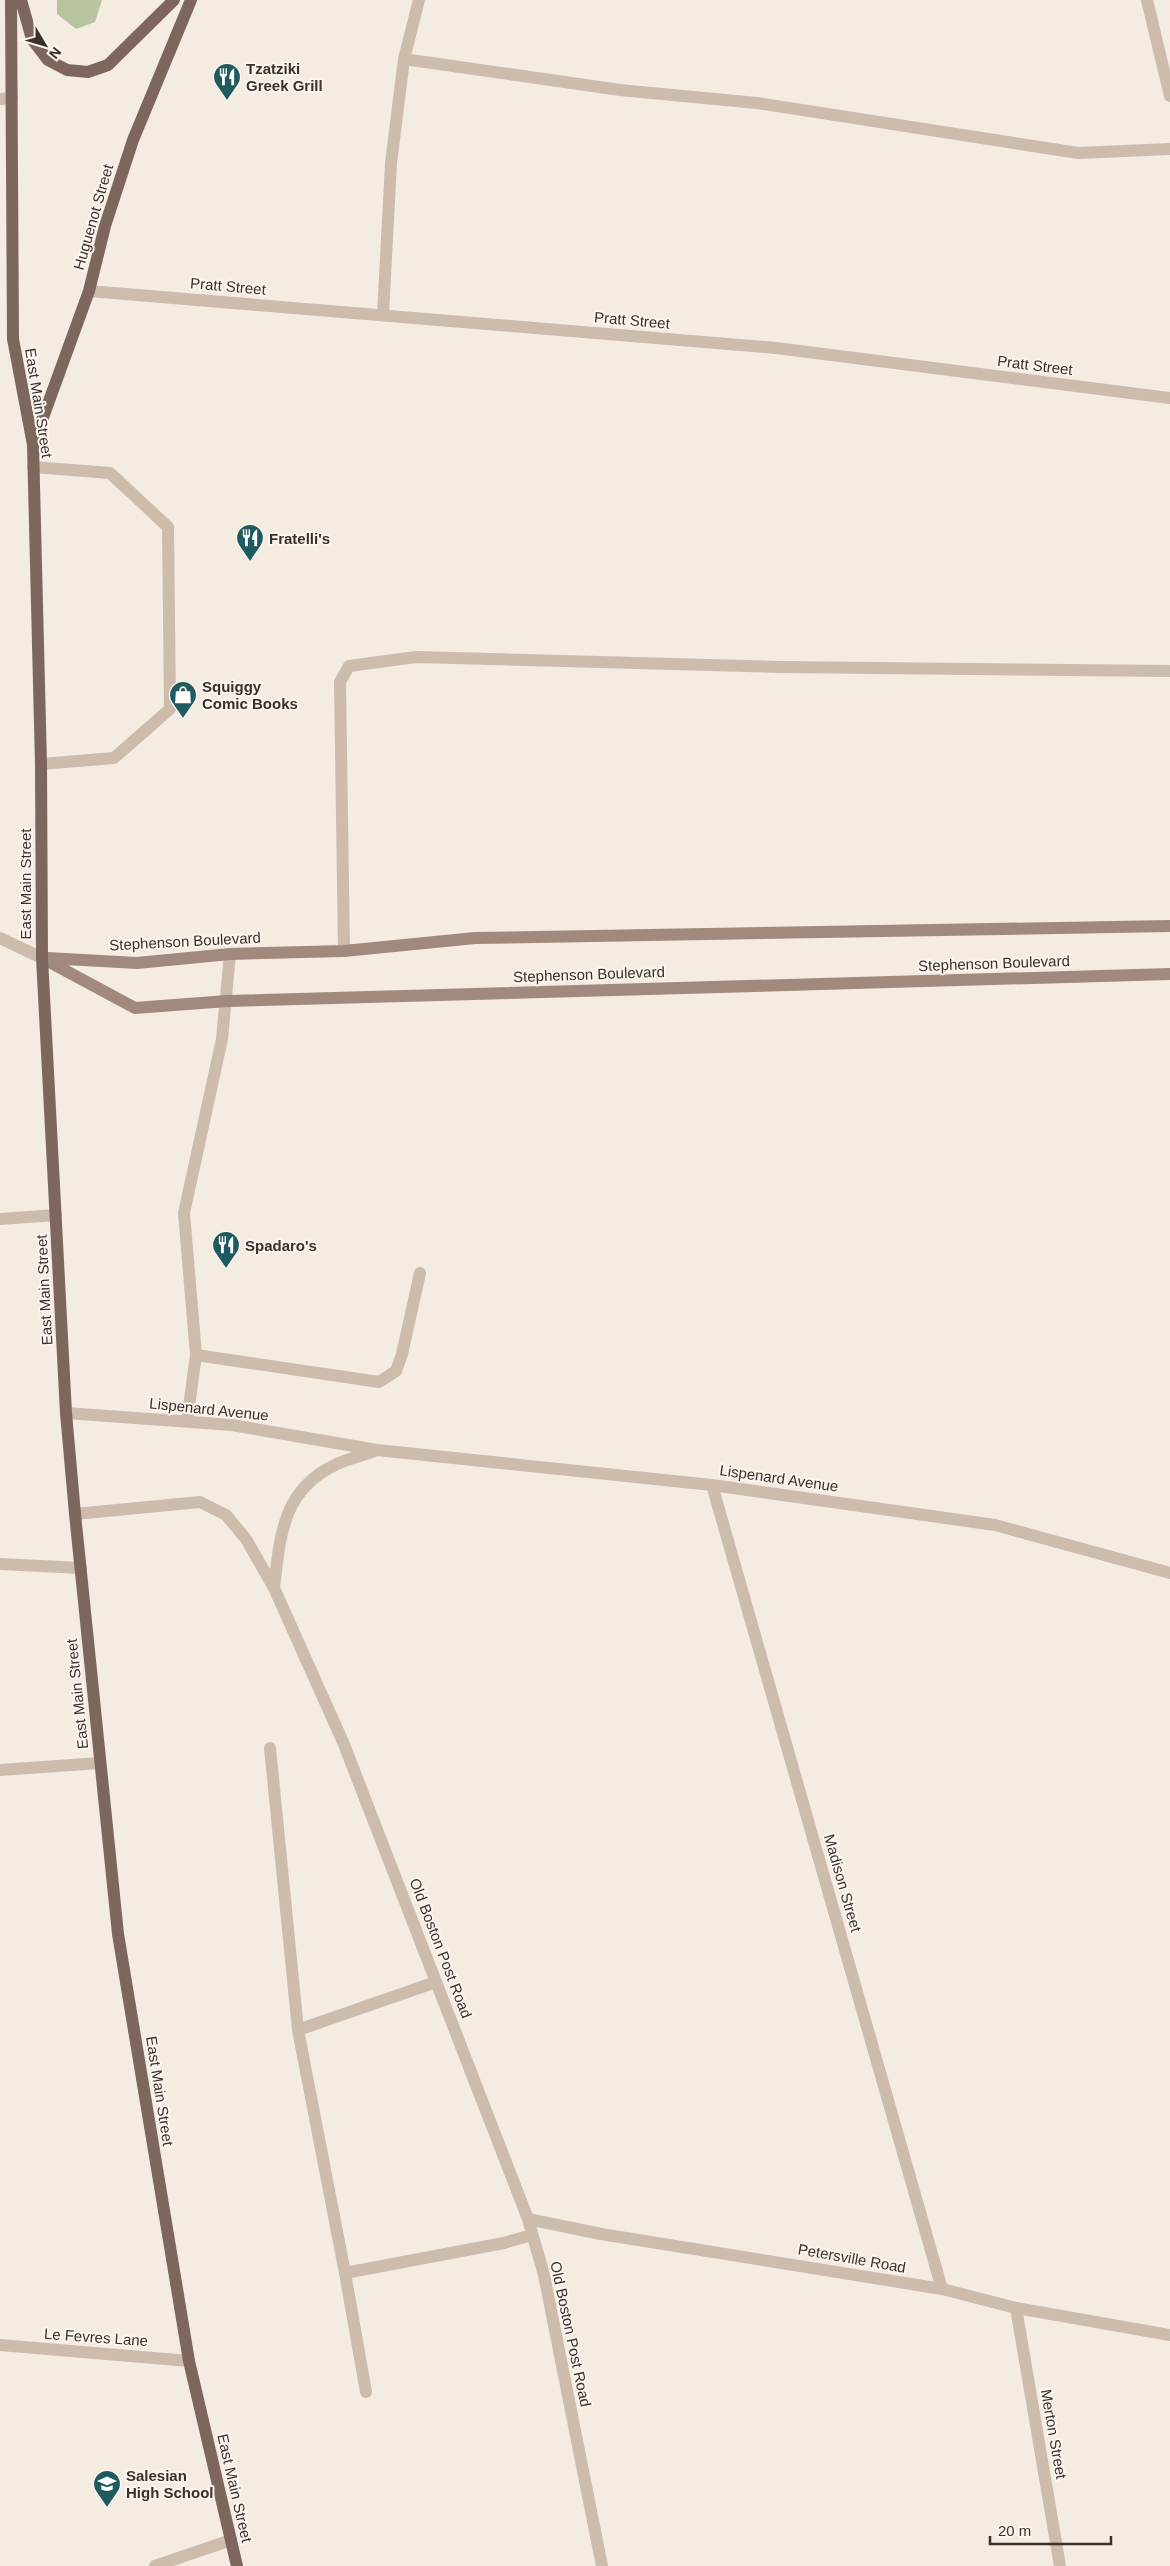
<svg xmlns="http://www.w3.org/2000/svg" width="1170" height="2566" viewBox="0 0 1170 2566" font-family="Arial,sans-serif">
  <style>
    .green { fill: #b8c4a0 }
    .lines { fill: none; stroke-linecap: round; stroke-linejoin: round }
    .lane { stroke: #cdbbac; stroke-width: 12 }
    .street { stroke: #cdbbac; stroke-width: 12 }
    .secondary { stroke: #a18a7d; stroke-width: 12 }
    .primary { stroke: #7d675c; stroke-width: 12 }
    .labels { text-anchor: middle; dominant-baseline: central; stroke-width: 4; stroke-linejoin: round; paint-order: stroke }
    .poi-label { font-size: 15px; font-weight: bold; fill: #3b302b; stroke: #fbf5ee; text-anchor: start }
    .street-label { font-size: 15px; fill: #3b302b; stroke: #fbf5ee }
  </style>
  <rect width="100%" height="100%" fill="#f4ebe1"/>
  <path class="green" d="M57,0H102L95,22L76,29L57,14Z"/>
  <g class="lines">
    <path class="lane" d="M404,59L620,90L757,103L1078,153L1170,149
      M0,99L12,98
      M383,315L391,163L404,59L419,0
      M33,467L110,473L168,527L170,709L114,758L41,764
      M0,938L42,958
      M344,951L340,682L349,666L416,657L781,667L1170,671
      M0,1219L56,1215
      M196,1355L379,1382L396,1371L402,1354L420,1273
      M187,1421L196,1355L184,1213L222,1039L230,954
      M0,1564L81,1568
      M270,1748L298,2030L436,1982
      M0,1770L100,1763
      M298,2030L345,2273L504,2243L532,2235
      M345,2273L366,2392
      M155,2566L231,2540"/>
    <path class="street" d="M1147,0L1170,96
      M89,291L776,348L1170,398
      M66,1413L232,1425L377,1450L712,1485L995,1525L1170,1573
      M712,1485L942,2289
      M75,1514L200,1502L226,1515L246,1539L274,1588L343,1742L528,2219L544,2275L602,2566
      M274,1588C280,1537 282,1490 335,1465C347,1459 362,1456 375,1451
      M528,2219L601,2234L942,2289L1016,2308L1170,2335
      M1016,2308L1060,2566
      M0,2345L189,2361"/>
    <path class="secondary" d="M42,958L135,1008L227,1001L1170,974
      M47,958L137,963L230,954L344,951L475,938L1170,926"/>
    <path class="primary" d="M11,0L13,339L33,445L41,764L42,958L66,1413L75,1514L118,1934L189,2361L237,2566
      M21,0L32,39L48,60L67,70L88,72L108,65L174,0
      M33,445L89,291L105,226L133,140L191,0"/>
  </g>
  <defs>
    <symbol id="restaurant-pin" viewBox="-11 -11 22 30"><path d="M0 17L-7.5 6A9.5 9.5 0 1 1 7.5 6Z" fill="#1f5a5e" stroke="#fbf5ee"/><path d="M-5-6h1v4h1v-4h1v4h1v-4h1v5L-1.5 .5V6h-2V.5L-5-1ZM5-6V6H3V1.5H1.5Q1.5-4 5-6Z" fill="#fff"/></symbol>
    <symbol id="shop-pin" viewBox="-11 -11 22 30"><path d="M0 17L-7.5 6A9.5 9.5 0 1 1 7.5 6Z" fill="#1f5a5e" stroke="#fbf5ee"/><path d="M-5-2.5h2.3a2.7 3.5 0 0 1 5.4 0H5L5.5 6h-11ZM-1.5-2.5h3a1.5 2.3 0 0 0-3 0Z" fill="#fff"/></symbol>
    <symbol id="school-pin" viewBox="-11 -11 22 30"><path d="M0 17L-7.5 6A9.5 9.5 0 1 1 7.5 6Z" fill="#1f5a5e" stroke="#fbf5ee"/><path d="M0-5L7-2L0 1L-7-2ZM-4 1L0 2.5L4 1V4Q0 6-4 4Z" fill="#fff"/></symbol>
  </defs>
  <g fill-rule="evenodd">
    <use href="#restaurant-pin" x="211" y="61" width="32" height="43"/>
    <use href="#restaurant-pin" x="234" y="522" width="32" height="43"/>
    <use href="#shop-pin" x="167" y="679" width="32" height="43"/>
    <use href="#restaurant-pin" x="210" y="1229" width="32" height="43"/>
    <use href="#school-pin" x="91" y="2468" width="32" height="43"/>
  </g>
  <g class="labels">
    <g class="poi-label">
      <text x="246" y="68">Tzatziki<tspan x="246" dy="17">Greek Grill</tspan></text>
      <text x="269" y="538">Fratelli's</text>
      <text x="202" y="686">Squiggy<tspan x="202" dy="17">Comic Books</tspan></text>
      <text x="245" y="1245">Spadaro's</text>
      <text x="126" y="2475">Salesian<tspan x="126" dy="17">High School</tspan></text>
    </g>
    <g class="street-label">
      <text transform="translate(93 217) rotate(-74)">Huguenot Street</text>
      <text transform="translate(228 286) rotate(5)">Pratt Street</text>
      <text transform="translate(632 320) rotate(5)">Pratt Street</text>
      <text transform="translate(1035 365) rotate(7)">Pratt Street</text>
      <text transform="translate(39 403) rotate(81)">East Main Street</text>
      <text transform="translate(25 884) rotate(-90)">East Main Street</text>
      <text transform="translate(185 941) rotate(-3)">Stephenson Boulevard</text>
      <text transform="translate(994 963) rotate(-2)">Stephenson Boulevard</text>
      <text transform="translate(589 974) rotate(-2)">Stephenson Boulevard</text>
      <text transform="translate(44 1290) rotate(-93)">East Main Street</text>
      <text transform="translate(209 1409) rotate(6)">Lispenard Avenue</text>
      <text transform="translate(779 1478) rotate(8)">Lispenard Avenue</text>
      <text transform="translate(77 1694) rotate(-96)">East Main Street</text>
      <text transform="translate(843 1883) rotate(74)">Madison Street</text>
      <text transform="translate(441 1948) rotate(69)">Old Boston Post Road</text>
      <text transform="translate(160 2091) rotate(81)">East Main Street</text>
      <text transform="translate(852 2258) rotate(10)">Petersville Road</text>
      <text transform="translate(571 2334) rotate(78)">Old Boston Post Road</text>
      <text transform="translate(96 2337) rotate(4)">Le Fevres Lane</text>
      <text transform="translate(1054 2434) rotate(80)">Merton Street</text>
      <text transform="translate(235 2488) rotate(77)">East Main Street</text>
    </g>
  </g>
  <g transform="translate(45 45) rotate(128)" stroke="#fbf5ee" stroke-width="4" paint-order="stroke">
  <path d="M0-4L9 19L0 12L-9 19Z" fill="#3b302b"/>
  <text y="-8" font-size="14" font-weight="bold" text-anchor="middle" fill="#3b302b">N</text>
  </g>
  <path d="M990 2536v8h121v-8" fill="none" stroke="#3b302b" stroke-width="2.5"/>
  <text x="998" y="2536" font-size="15" fill="#3b302b" stroke="#fbf5ee" stroke-width="4" paint-order="stroke">20 m</text>
</svg>
